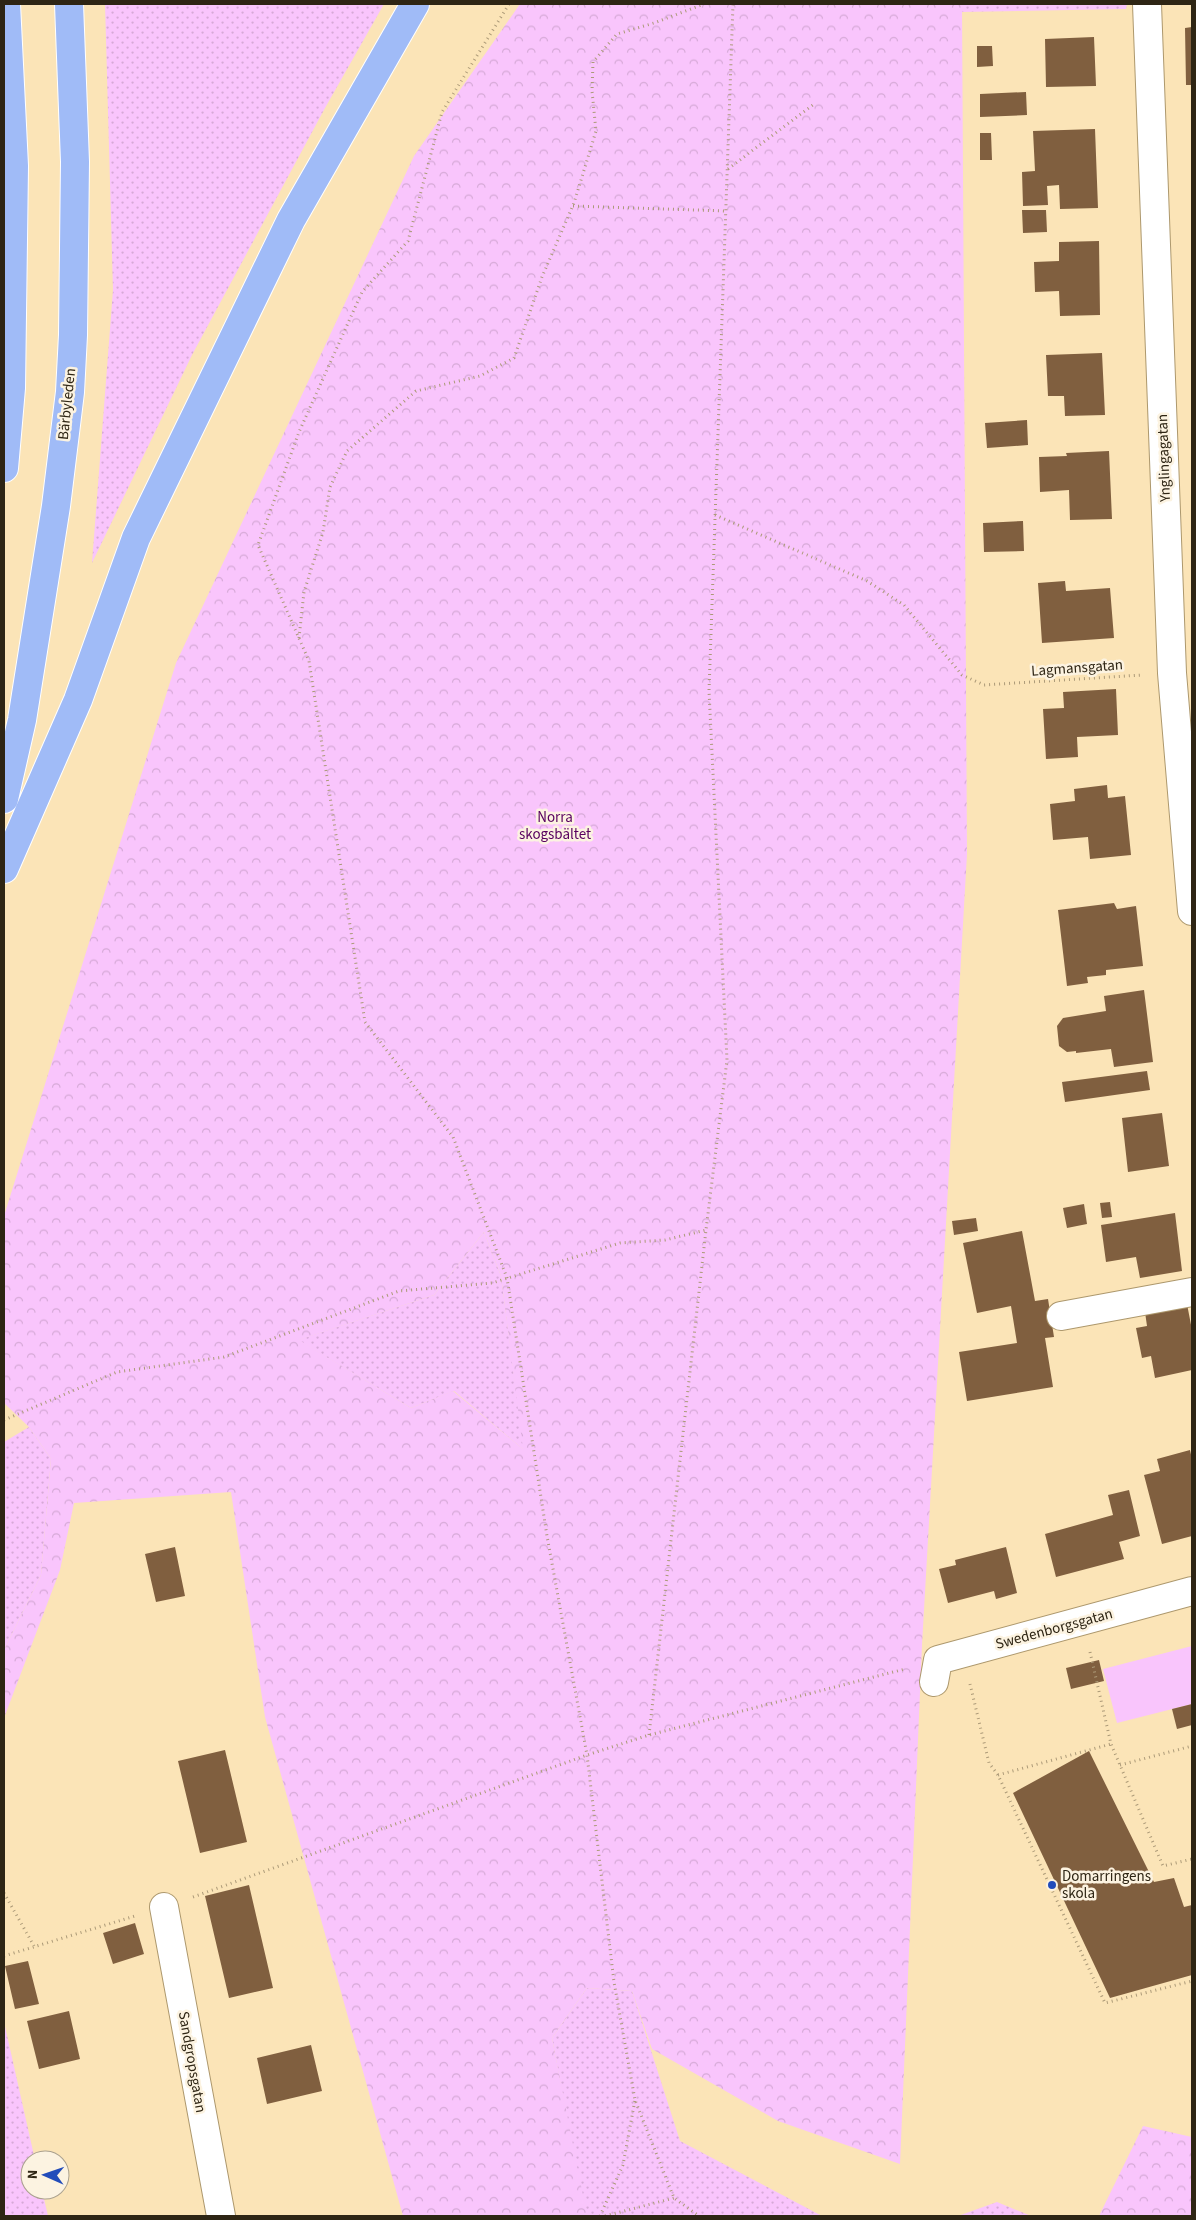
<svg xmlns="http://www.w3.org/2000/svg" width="1196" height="2220" viewBox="0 0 1196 2220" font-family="'Source Sans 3',sans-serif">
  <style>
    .green { fill: url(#green-dots) }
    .forest { fill: url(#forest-crowns); fill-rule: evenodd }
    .pitch { fill: #f9c5fc }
    .building { fill: #805f3f }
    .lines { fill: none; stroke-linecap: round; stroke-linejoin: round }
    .minor-casing { stroke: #ad986d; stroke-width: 30 }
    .major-casing { stroke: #fff; stroke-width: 30 }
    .path { stroke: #ac9a78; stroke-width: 3; stroke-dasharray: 1 4; stroke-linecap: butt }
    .minor { stroke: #fff; stroke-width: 28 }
    .major { stroke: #a0bbf7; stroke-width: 28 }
    .poi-dot { fill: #224cba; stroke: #fcf3e1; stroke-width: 2 }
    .labels { text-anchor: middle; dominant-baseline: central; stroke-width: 5; stroke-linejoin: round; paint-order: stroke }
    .street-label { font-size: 15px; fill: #2e2514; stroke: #fcf3e1 }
    .park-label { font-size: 15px; fill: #58005f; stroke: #fcf3e1 }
    .poi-label { font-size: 15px; fill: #2e2514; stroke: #fcf3e1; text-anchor: start }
  </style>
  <defs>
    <pattern id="green-dots" width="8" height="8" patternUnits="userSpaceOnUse" patternTransform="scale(1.25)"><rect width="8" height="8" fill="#f9c5fc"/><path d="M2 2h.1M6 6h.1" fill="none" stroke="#d6a9d7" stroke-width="1.8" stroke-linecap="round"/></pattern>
    <pattern id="forest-crowns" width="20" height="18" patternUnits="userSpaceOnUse" patternTransform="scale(1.25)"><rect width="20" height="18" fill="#f9c5fc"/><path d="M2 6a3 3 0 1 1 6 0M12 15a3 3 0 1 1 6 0" fill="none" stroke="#d6a9d7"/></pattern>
  </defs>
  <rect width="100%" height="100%" fill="#fbe4b7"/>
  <path class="green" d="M105,4H384L325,108L192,355L92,563L113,290Z
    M962,4H1127L1126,9L962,12Z
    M484,1232L501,1276L524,1450L454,1391L411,1408L298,1340L434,1295Z
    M29,1427L51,1459L41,1575L4,1650V1442Z
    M587,1988L632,1991L680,2141L822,2216H587L584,2209L552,2038Z
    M4,2022L35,2160H30V2190H42L48,2216H4Z
    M997,2202L1031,2216H958Z"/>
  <path class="forest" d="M520,4H962L967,854L922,1645L900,2164L778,2121L652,2049L632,1991L587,1988L552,2038L587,2216H403L265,1717L231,1492L74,1503L60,1570L4,1718V1650L41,1575L51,1459L29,1427L4,1403V1216L176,663L414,156ZM484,1232L501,1276L523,1449L453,1391L411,1408L299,1340L434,1295Z
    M1143,2126L1192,2137V2216H1099Z"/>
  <path class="pitch" d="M1192,1646V1704L1117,1723L1103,1669Z"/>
  <path class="building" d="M1192,27V85H1186L1185,28Z
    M1094,37L1096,86L1046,87L1045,39Z
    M977,46H992L993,66L977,67Z
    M1026,92L1027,115L980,117V94Z
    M1095,129L1098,208L1060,209L1059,185L1047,186L1048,205L1023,206L1022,172L1035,171L1033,131Z
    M980,133H991L992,160H980Z
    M1022,210H1046L1047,232L1023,233Z
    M1099,241L1100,315L1060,316L1059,291L1035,292L1034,262L1059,261V242Z
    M1102,353L1105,415L1065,416L1064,396H1048L1046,355Z
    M1027,420L1028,445L987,448L985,423Z
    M1109,451L1112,519L1070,520L1069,490L1040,492L1039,457L1067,456L1066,453Z
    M1023,521L1024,551L984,552L983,523Z
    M1065,581L1066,591L1110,588L1114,638L1042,643L1038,583Z
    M1116,689L1118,735L1077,737L1078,757L1046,759L1043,709L1064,708L1063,692Z
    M1107,785L1108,798L1125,796L1131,855L1090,859L1088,837L1053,840L1050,804L1075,801L1074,789Z
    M1114,903L1117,909L1136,906L1143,966L1106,970V975L1087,977L1088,983L1067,986L1058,910Z
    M1144,990L1153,1062L1114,1067L1111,1049L1076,1053V1051L1067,1052L1059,1046L1057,1026L1063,1018L1106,1011L1104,996Z
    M1147,1071L1150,1090L1065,1102L1062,1082Z
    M1162,1113L1169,1166L1128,1172L1122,1118Z
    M1110,1202L1112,1217L1102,1218L1100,1203Z
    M1084,1204L1087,1224L1067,1228L1063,1208Z
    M1175,1213L1182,1271L1140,1278L1136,1257L1106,1262L1101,1225Z
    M976,1218L978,1231L954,1235L952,1221Z
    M1022,1231L1035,1301L1048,1299L1054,1337L1045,1338L1053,1387L967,1401L959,1352L1017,1343L1011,1306L977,1313L963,1243Z
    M1187,1304L1192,1330V1370L1155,1378L1151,1356L1142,1358L1136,1328L1147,1326L1145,1312Z
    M1190,1450L1192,1459V1536L1162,1544L1144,1475L1160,1471L1157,1459Z
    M1129,1490L1140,1536L1119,1542L1124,1559L1056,1577L1045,1534L1113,1515L1108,1495Z
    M175,1547L185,1596L156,1602L145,1554Z
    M1006,1547L1017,1593L996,1599L994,1591L948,1603L939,1569L956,1565L955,1560Z
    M1099,1660L1104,1681L1071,1689L1066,1668Z
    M1192,1704V1725L1177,1729L1172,1709Z
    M225,1750L247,1842L200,1853L178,1761Z
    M1089,1751L1154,1882L1174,1878L1184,1907L1192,1905V1975L1110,1998L1013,1793Z
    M249,1885L273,1988L229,1998L205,1896Z
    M135,1923L144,1954L113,1964L103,1933Z
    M28,1961L39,2004L15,2009L5,1966Z
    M69,2011L80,2059L39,2069L27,2021Z
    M311,2045L322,2091L267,2104L257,2058Z"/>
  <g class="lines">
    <defs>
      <path id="minor" d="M1147,4L1172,673L1192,911
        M1061,1316L1192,1292
        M934,1682L938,1660L1192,1591
        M164,1907L221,2216"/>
      <path id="major" d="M4,468L11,388L14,166L6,4
        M4,799L22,720L56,506L70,392L73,335L75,162L69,4
        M4,869L78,700L136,538L291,220L415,4"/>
    </defs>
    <use href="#minor" class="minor-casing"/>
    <use href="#major" class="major-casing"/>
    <path class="path" d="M509,4L442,112L408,241L362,292L299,432L258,545L309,661L365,1022L453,1137L507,1278L547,1536L587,1755L614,1982L635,2100L674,2198L699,2216
      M728,169L814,104
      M573,206L726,211
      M715,515L867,581L904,605L962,675L984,685L1142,675
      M299,638L304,592L323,532L330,487L347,451L416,391L480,376L514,358L542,277L574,203L596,131L592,91L593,62L617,34L654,23L704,4
      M4,1420L117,1372L224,1357L399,1291L492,1283L620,1243L665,1240L706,1230
      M1090,1652L1111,1744L1163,1866L1192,1859
      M970,1684L989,1763L998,1775L1105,2003L1192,1981
      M649,1735L706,1230L727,1060L709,691L733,4
      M1120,1765L1192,1746
      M998,1775L1111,1744
      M4,1893L34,1946
      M193,1897L587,1755L649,1735L905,1669
      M4,1956L135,1916
      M600,2216L623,2165L635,2100
      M605,2216L674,2198"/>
    <use href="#minor" class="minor"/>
    <use href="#major" class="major"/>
  </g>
  <circle class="poi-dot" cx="1052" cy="1885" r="5"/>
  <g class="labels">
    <g class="street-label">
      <text transform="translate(67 404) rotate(-84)">Bärbyleden</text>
      <text transform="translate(1164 458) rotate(-92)">Ynglingagatan</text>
      <text transform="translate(1077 668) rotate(-4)">Lagmansgatan</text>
      <text transform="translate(1054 1629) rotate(-15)">Swedenborgsgatan</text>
      <text transform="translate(192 2062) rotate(80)">Sandgropsgatan</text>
    </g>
    <g class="park-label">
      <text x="555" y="817">Norra<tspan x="555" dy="17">skogsbältet</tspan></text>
    </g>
    <g class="poi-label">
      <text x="1062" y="1876">Domarringens<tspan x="1062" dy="17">skola</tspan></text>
    </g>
  </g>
  <rect width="1196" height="2220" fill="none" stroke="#2e2514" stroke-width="10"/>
  <g transform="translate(45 2175) rotate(272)"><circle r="24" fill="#fcf3e1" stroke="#aaa18f"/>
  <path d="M0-4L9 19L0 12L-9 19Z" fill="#224cba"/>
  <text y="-8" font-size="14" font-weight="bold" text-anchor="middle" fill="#2e2514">N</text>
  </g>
</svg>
